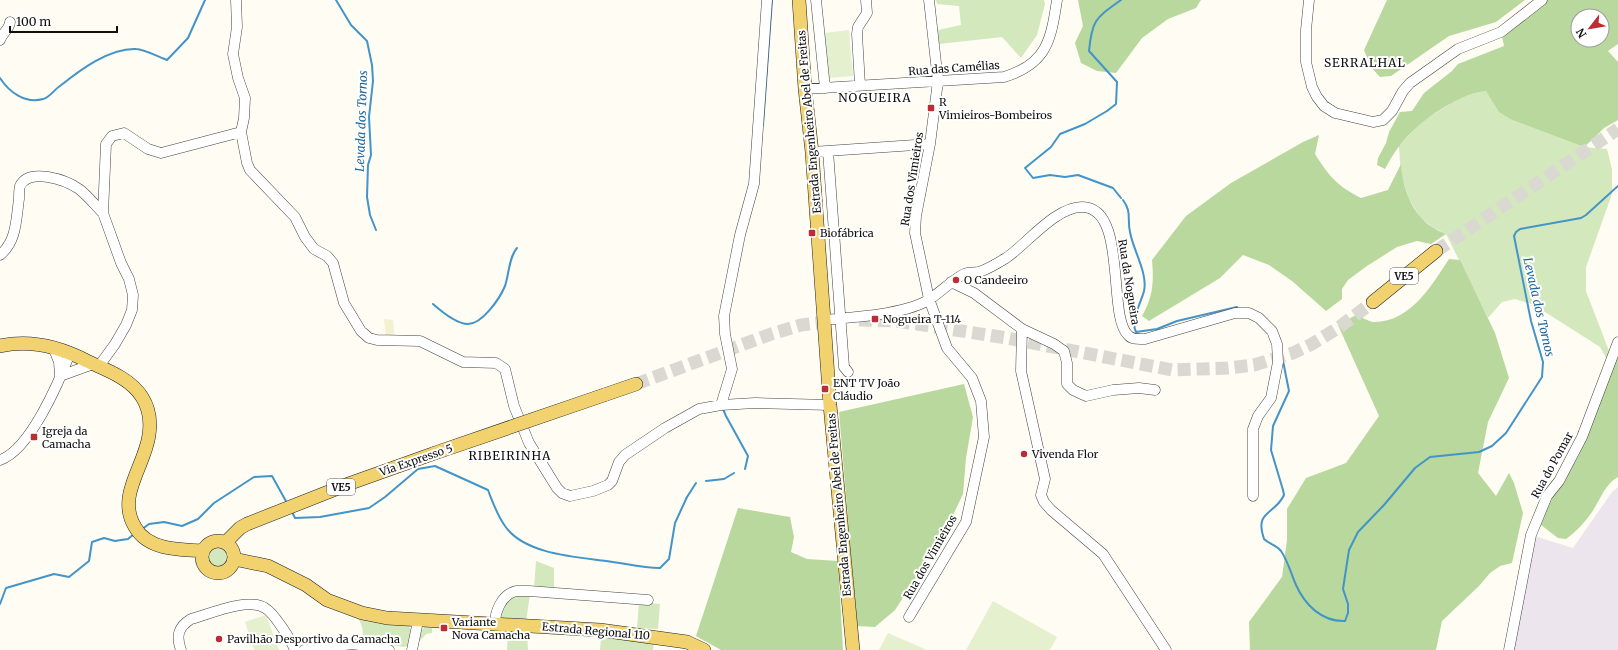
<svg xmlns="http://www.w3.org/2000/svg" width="1618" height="650" viewBox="0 0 1618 650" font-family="Merriweather,serif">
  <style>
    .industrial { fill: #ece5ed }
    .farmland { fill: #f4f1d3 }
    .green { fill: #d4e8bd }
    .forest { fill: #b8d89d; fill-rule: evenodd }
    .pitch { fill: #e4f0ce }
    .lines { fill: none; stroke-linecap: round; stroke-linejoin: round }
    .stream { stroke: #4394c8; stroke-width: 2 }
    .major-tunnel { stroke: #dad9d1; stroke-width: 13; stroke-dasharray: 13 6; stroke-linecap: butt }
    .minor-casing { stroke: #434343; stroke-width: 11 }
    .major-casing { stroke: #212121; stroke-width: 14 }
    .minor { stroke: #fff; stroke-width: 10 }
    .major { stroke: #f2d26f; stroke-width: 13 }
    .major-bridge-casing { stroke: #212121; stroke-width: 14; stroke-linecap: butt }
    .major-bridge { stroke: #f2d26f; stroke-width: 13 }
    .poi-dot { fill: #bb2c34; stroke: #fff; stroke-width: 1.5 }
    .labels { text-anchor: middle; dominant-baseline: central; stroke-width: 4; stroke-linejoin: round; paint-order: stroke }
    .shield { fill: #fff; stroke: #585858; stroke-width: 1 }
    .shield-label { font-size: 10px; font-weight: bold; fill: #101010 }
    .street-label { font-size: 11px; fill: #101010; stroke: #fff }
    .poi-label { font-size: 11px; fill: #101010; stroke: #fff; text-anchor: start }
    .neighbourhood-label { font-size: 12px; letter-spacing: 1px; fill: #101010; stroke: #fff }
    .water-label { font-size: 12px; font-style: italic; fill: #1d669d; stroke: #fff }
  </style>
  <rect width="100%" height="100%" fill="#fefcf3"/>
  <path class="industrial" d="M1618,487V650H1509L1531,535L1573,548L1612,492Z"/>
  <path class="farmland" d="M384,319L393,320L395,338L386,339Z"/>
  <path class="green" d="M936,0H1044L1045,4L1037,35L1021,58L1002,37L939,44L938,30L961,25L959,6L937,4Z
    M1479,91H1486L1491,98L1512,120L1584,147L1607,149L1612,169V194L1586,267V291L1609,351L1606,358L1600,347L1534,305L1515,299L1502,302L1488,318L1446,234L1432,227L1420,217L1409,199L1401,176L1399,146L1420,123L1462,96Z
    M206 556a12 12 0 1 1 24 0a12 12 0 1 1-24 0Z
    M536,561L554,568V589L534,588Z
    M530,594L526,622L502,620C499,614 506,597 513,595C518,594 525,595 530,594Z
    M639,602L660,604L658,629L637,628Z
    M358,618L404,623L409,626L411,630L408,646L404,647L362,640C364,631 362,625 358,618Z
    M426,626L447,627V629L432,628V633L426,634L420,641L419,640L421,630Z
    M508,631L527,633L528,650H507Z
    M601,638L654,642L653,650H600Z"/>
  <path class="forest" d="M1078,0H1201L1196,8L1168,19L1142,38L1116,73L1097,71L1081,63L1075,43L1083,26Z
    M1387,0H1525L1496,22L1449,36L1391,76L1380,77L1371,67L1364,50Z
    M1542,0H1618V44L1608,51L1618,62V120L1604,128L1592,140L1584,147L1512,120L1499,112L1486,91C1471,92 1459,99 1446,106C1419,122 1399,141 1385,169L1377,165L1378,158L1386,143L1389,132L1400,112L1412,111L1424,93L1452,71L1458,64L1504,46L1501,32ZM1578,16H1602V40H1578Z
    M1319,135L1315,154C1329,176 1337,186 1361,198L1388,190L1401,164C1402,187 1412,214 1432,227C1436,230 1442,232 1446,234L1431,244L1417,241L1397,247L1367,266L1348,280L1342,289V299L1326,311L1292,281L1269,265L1243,255L1220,278L1149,321L1142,316C1153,297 1154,282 1152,260L1186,216L1231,183L1303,142Z
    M1449,259L1460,260L1495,333L1509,378L1488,422L1478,473L1496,496L1509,473L1514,483L1523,513L1512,563L1500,566L1490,573L1479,586L1442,621L1436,650H1250L1249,622L1282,577L1287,540V509L1306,478L1346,463L1379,416L1338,325L1356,315C1361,317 1368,321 1373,322C1410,323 1432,285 1449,259Z
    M1618,352V477C1605,484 1600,500 1592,512C1585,522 1576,532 1566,539L1558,538L1541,525L1551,500L1578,457L1607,384Z
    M964,384L973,417L966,458L963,494L944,534L895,610L875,627L857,626L839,412Z
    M738,508L790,517L794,537L791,552L807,559L838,561L843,650H721L696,636Z"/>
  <path class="pitch" d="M849,30L853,76L828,78L824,33Z
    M993,601L1057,637L1050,650H966Z
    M266,615L279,650H254L245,622Z
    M888,633L927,650H879Z"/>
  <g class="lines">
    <path class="stream" d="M336,0L351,25L367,41L372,65L373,81L369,117L371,155L368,165L367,197L370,215L376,230
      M1121,0C1096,18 1092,19 1089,51L1117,82L1116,104L1107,111L1085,124L1060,134L1051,147L1025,168L1033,178L1050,175L1065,177L1078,175L1113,188L1121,198
      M0,78C9,92 25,104 43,99C49,98 55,89 60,86C80,70 109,48 136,49C144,49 159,57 167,60L188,38L205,0
      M763,125L772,0
      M1123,200C1132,212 1127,219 1130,232C1133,250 1148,273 1144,291C1141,303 1130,321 1136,332L1157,329L1177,321L1237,307
      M433,304C442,312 455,323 467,324C482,325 500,298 505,286C509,274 509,257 517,248
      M1283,361L1289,391L1273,426L1271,450L1283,490L1284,495C1275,515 1254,510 1264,539C1269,544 1276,545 1281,551C1288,561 1291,574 1296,585C1305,605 1322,622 1345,621L1348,613V604L1343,589L1349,550L1358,532L1384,505L1415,468L1430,457L1479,452L1492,446L1506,433L1542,377L1543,362L1531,321L1514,236L1516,232L1520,229L1581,218L1586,215L1618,186
      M723,409L726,416L748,456L745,469
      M706,481L724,479L734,473
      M292,512L295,518L320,517L369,508L385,497L418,469L435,466L488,490C493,503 497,515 505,526C524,554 575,557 606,561C624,563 641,568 660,568L669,559L675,523L687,497L696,483
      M141,530L149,524L164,522L182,526L198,519L214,503L254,477L272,476L287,503
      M0,604L6,588L54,574L69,577L89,561L92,542L104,538L115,541L121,540L128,539L134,534"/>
    <path class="major-tunnel" d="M1436,251L1618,129
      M859,320L897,321L1007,338L1172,370L1228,368L1254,365L1293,353L1312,344L1338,328L1373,302
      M636,384L771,334L801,325L835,321"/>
    <defs>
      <path id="minor" d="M236,0L237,27L233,54L238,78L245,98L244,118L241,132L247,163L250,170L295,217L305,237L314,249L327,256L333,263L344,303L361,331L369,338L377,340L420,341L463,362L496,363L505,369L514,406L529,443L557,488L562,493L570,496L593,491L608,485L612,481L619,462L625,455L665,428L699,409L721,405L755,403L830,405
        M816,0L825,88
        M1309,0L1306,30V62L1312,87L1317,97L1324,106L1335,113L1373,122L1383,120L1392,111L1403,91L1410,83L1458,49L1501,32L1542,0
        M0,40C2,34 10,28 10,22
        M860,85L857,34L858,27L867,13L866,0
        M805,89L1004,77C1047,64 1051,40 1057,0
        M828,151L844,367L848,372
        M812,152L930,144
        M0,255C17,241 16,219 19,199C19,195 19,189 20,186C29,167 66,180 79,189C87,195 95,205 103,213
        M951,282L974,293L1022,329L1021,371L1045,479L1041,495L1044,502L1051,510L1103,554L1166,650
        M824,320C853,317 905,315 930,299C942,291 951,281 964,274C969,272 974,273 979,272C988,269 998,263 1006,258C1027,244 1055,207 1082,207C1128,207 1107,316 1128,335C1132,340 1139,339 1145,339L1235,313H1249L1259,318L1272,331L1277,344L1278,362L1271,398L1258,416L1253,429V496
        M1022,329L1054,344L1064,351L1067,363V384L1073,390L1086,396L1113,390L1139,388L1155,390
        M53,347L59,362L60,376
        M99,366L115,344L126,325L132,310L133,295L129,279L121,263L103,213L106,144L112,136L124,133L148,149L161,153L241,132
        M60,376L93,364
        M721,405L732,369L725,334L724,316L740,235L754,184L767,0
        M0,460C30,450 59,382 70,353
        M909,617L966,522L984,437L981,401L972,378L947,348L929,299L915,233L916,216L930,144L938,81L929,0
        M495,624C495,612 501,595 516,591C520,591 525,591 529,591L648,600
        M181,650C176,636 178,627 191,619C210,614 247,597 265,608C274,613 291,640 295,650
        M304,650L353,644L389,650
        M412,650L418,621
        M1509,650L1531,535L1547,496L1559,481L1582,437L1618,342"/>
      <path id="major" d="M799,0L805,89L812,152L830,405L853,650
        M1373,302L1436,251
        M0,346C31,339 60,347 87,361C106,370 130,378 142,397C149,408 151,422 149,435C145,466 116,496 135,527C141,538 152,544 164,547C176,550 190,550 203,551
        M604,395L636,384
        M202 557a16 16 0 1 1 32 0a16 16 0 1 1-32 0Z
        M226,542L240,528L247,524L351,483L435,453
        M234,559L268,566L306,585L327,600L362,613L387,618L600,630L687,642L704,650"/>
    </defs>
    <use href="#minor" class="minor-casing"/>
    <use href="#major" class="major-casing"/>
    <use href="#minor" class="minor"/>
    <use href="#major" class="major"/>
    <defs>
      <path id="major-bridge" d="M435,453L604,395"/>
    </defs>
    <use href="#major-bridge" class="major-bridge-casing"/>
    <use href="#major-bridge" class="major-bridge"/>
  </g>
  <g class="poi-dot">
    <rect x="927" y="104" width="8" height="8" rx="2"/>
    <rect x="808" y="229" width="8" height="8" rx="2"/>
    <circle cx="956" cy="280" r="4"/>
    <rect x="871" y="315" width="8" height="8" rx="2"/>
    <rect x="821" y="385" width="8" height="8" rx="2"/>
    <rect x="30" y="433" width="8" height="8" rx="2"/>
    <circle cx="1024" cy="454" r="4"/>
    <rect x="440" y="624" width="8" height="8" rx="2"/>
    <circle cx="219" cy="639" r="4"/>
  </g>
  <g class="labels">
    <g class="shield">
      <rect x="1390" y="268" width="28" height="16" rx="3"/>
      <rect x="327" y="479" width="28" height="16" rx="3"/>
    </g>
    <g class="shield-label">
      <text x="1404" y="276">VE5</text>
      <text x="341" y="487">VE5</text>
    </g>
    <g class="street-label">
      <text transform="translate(954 68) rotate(-4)">Rua das Camélias</text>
      <text transform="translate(809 122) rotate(-95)">Estrada Engenheiro Abel de Freitas</text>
      <text transform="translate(912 179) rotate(-81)">Rua dos Vimieiros</text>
      <text transform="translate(1129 282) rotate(81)">Rua da Nogueira</text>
      <text transform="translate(416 460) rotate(-19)">Via Expresso 5</text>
      <text transform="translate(1552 465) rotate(-61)">Rua do Pomar</text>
      <text transform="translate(839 505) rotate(-95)">Estrada Engenheiro Abel de Freitas</text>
      <text transform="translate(930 557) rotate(-60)">Rua dos Vimieiros</text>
      <text transform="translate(596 631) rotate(5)">Estrada Regional 110</text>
    </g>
    <g class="poi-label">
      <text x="939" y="102">R<tspan x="939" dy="13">Vimieiros-Bombeiros</tspan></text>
      <text x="820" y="233">Biofábrica</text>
      <text x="964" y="280">O Candeeiro</text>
      <text x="883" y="319">Nogueira T-114</text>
      <text x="833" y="383">ENT TV João<tspan x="833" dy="13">Cláudio</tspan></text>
      <text x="42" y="431">Igreja da<tspan x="42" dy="13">Camacha</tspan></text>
      <text x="1032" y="454">Vivenda Flor</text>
      <text x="452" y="622">Variante<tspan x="452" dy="13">Nova Camacha</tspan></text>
      <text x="227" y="639">Pavilhão Desportivo da Camacha</text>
    </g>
    <g class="neighbourhood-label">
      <text x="1365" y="62">SERRALHAL</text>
      <text x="875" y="97">NOGUEIRA</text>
      <text x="510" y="455">RIBEIRINHA</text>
    </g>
    <g class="water-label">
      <text transform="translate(361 121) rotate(-88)">Levada dos Tornos</text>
      <text transform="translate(1539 307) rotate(77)">Levada dos Tornos</text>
    </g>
  </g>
  <g transform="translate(1590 28) rotate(239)"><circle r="19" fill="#ffffff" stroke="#9f9f9f"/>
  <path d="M0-3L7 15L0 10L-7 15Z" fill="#bb2c34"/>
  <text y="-6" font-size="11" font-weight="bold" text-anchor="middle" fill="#101010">N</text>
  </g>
  <path d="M10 26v6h107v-6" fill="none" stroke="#101010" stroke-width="2"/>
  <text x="16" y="26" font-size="12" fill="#101010" stroke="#ffffff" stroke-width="3" paint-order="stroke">100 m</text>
</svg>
